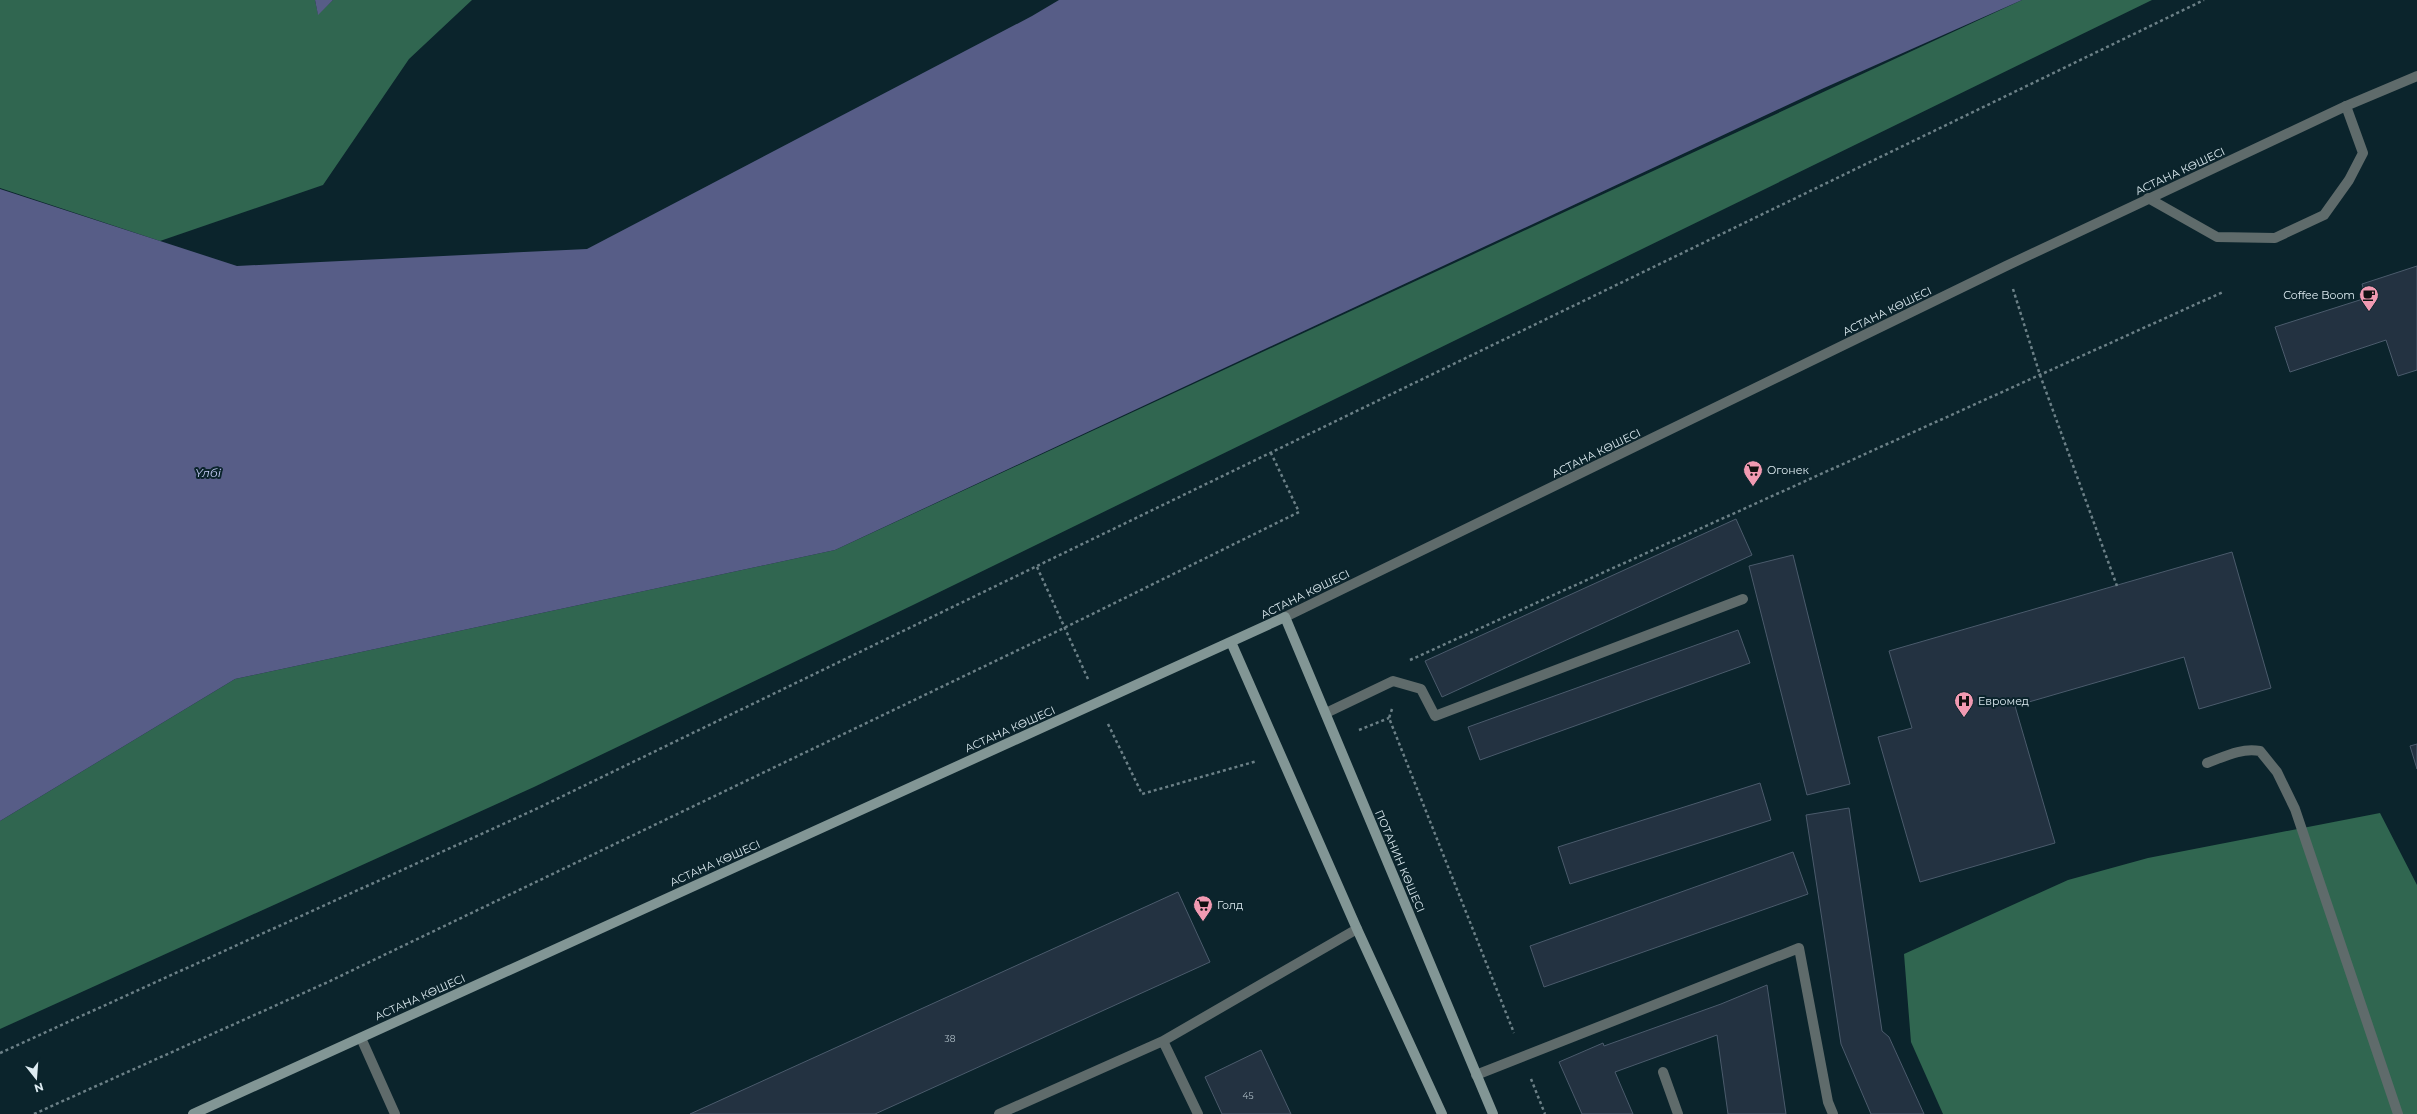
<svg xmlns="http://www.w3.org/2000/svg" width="2417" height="1114" viewBox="0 0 2417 1114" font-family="Montserrat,sans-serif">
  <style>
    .forest { fill: #306650 }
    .water { fill: #575d87 }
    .building { fill: #233241; stroke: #4b5b6c }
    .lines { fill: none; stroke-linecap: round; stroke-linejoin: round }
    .path { stroke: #6c8087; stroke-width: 2.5; stroke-dasharray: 3 3; stroke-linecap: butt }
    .service { stroke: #5f6b6b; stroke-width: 10 }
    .minor { stroke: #5f6b6b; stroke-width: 10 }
    .secondary { stroke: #829695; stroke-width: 10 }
    .labels { text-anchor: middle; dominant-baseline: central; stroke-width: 4; stroke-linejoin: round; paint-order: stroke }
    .number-label { font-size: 9px; fill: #aebdc5 }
    .street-label { font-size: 11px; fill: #ddebf1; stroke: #0b242c }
    .poi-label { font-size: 11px; fill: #ddebf1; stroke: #0b242c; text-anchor: start }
    .water-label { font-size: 12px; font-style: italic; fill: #c6cef7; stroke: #0b242c }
  </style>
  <rect width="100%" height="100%" fill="#0b242c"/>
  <path class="forest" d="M0,0H315L318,14L333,0H472L409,59L323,185L160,241L0,188Z
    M2022,0H2152L913,605L534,787L0,1029V821L235,679L835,550Z
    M2380,813L2417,885V1114H1943L1911,1042L1904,954L2068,880L2148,858Z"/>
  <path class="water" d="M315,0H333L318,15Z
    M1059,0H2022L1824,88L835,550L235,679L0,821V189L237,266L587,249L1032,16Z"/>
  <path class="building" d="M2417,266V370L2398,376L2386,340L2290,372L2275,327L2366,298L2362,284Z
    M1736,519L1752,555L1442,697L1425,661Z
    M2232,552L2271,688L2199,709L2184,657L2015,706L2055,843L1920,882L1878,737L1912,728L1889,651Z
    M1793,555L1850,784L1807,795L1749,566Z
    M1738,630L1750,663L1480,760L1468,727Z
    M2417,744V769L2410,746Z
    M1760,783L1771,820L1570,884L1558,847Z
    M1849,808L1882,1031L1889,1037L1924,1114H1871L1841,1044L1806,815Z
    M1793,852L1808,894L1544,987L1530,946Z
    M1178,892L1210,962L875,1114H690Z
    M1767,985L1786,1114H1728L1717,1035L1615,1072L1633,1114H1582L1559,1062L1603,1043L1604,1046L1721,1004Z
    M1261,1050L1291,1114H1222L1205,1077Z"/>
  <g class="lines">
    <path class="path" d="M2013,289L2040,375L2117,586
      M1037,567L1088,679
      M1410,660L2223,292
      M1392,709L1389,718L1514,1033
      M1108,724L1142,794L1257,761
      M1359,730L1389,718
      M0,1053L534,810L2204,0
      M1531,1079L1545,1114
      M34,1114L328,982L1064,628L1299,512L1271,453"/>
    <path class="service" d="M2148,198L2217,237L2275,238L2324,215L2349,180L2363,153L2346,106
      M1326,713L1393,681L1421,689L1435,716L1743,599
      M2207,763C2226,756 2240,748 2260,751L2277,772L2295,809L2398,1114
      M361,1038L395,1114
      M1663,1072L1678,1114
      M1476,1075L1799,948L1828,1102L1833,1114
      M999,1114L1163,1041
      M1198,1114L1163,1041L1357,929"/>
    <path class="minor" d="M1285,617L2006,266L2346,106L2417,76"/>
    <path class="secondary" d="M1231,642L1357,929L1442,1114
      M193,1114L1285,617L1493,1114"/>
  </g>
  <defs>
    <symbol id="cafe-pin" viewBox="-11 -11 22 30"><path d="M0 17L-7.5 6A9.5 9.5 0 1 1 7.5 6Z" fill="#f19ab2" stroke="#0b242c"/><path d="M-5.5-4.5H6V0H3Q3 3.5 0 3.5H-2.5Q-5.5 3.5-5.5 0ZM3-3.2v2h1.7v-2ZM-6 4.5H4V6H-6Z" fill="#111"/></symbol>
    <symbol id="supermarket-pin" viewBox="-11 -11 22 30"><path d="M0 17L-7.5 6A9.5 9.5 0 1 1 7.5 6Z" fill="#f19ab2" stroke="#0b242c"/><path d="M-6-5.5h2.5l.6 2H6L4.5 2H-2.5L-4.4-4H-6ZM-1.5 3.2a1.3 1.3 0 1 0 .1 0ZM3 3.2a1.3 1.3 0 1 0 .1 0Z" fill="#111"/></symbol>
    <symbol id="hospital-pin" viewBox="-11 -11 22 30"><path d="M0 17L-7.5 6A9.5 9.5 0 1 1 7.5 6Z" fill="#f19ab2" stroke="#0b242c"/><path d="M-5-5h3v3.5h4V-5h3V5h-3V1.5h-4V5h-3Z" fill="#111"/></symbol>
  </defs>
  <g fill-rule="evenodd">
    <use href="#cafe-pin" x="2358" y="284" width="22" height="30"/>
    <use href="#supermarket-pin" x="1742" y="459" width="22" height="30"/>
    <use href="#hospital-pin" x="1953" y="690" width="22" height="30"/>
    <use href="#supermarket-pin" x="1192" y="894" width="22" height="30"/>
  </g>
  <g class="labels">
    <g class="number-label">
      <text x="950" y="1038">38</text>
      <text x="1248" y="1095">45</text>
    </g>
    <g class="street-label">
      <text transform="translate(2180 171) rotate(-25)">АСТАНА КӨШЕСІ</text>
      <text transform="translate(1887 311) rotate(-26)">АСТАНА КӨШЕСІ</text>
      <text transform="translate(1596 453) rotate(-26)">АСТАНА КӨШЕСІ</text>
      <text transform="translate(1305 594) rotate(-26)">АСТАНА КӨШЕСІ</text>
      <text transform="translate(1010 729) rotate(-24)">АСТАНА КӨШЕСІ</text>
      <text transform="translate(1400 861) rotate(67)">ПОТАНИН КӨШЕСІ</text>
      <text transform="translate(715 863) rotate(-24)">АСТАНА КӨШЕСІ</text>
      <text transform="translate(420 997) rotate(-24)">АСТАНА КӨШЕСІ</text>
    </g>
    <g class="poi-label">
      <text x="2355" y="295" text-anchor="end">Coffee Boom</text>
      <text x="1767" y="470">Огонек</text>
      <text x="1978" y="701">Евромед</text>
      <text x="1217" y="905">Голд</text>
    </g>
    <g class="water-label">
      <text x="208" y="472">Үлбі</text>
    </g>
  </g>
  <g transform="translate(36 1078) rotate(163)" stroke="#0b242c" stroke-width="3" paint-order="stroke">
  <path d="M0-3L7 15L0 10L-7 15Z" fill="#ddebf1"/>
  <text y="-6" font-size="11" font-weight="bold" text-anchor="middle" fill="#ddebf1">N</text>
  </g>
</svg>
